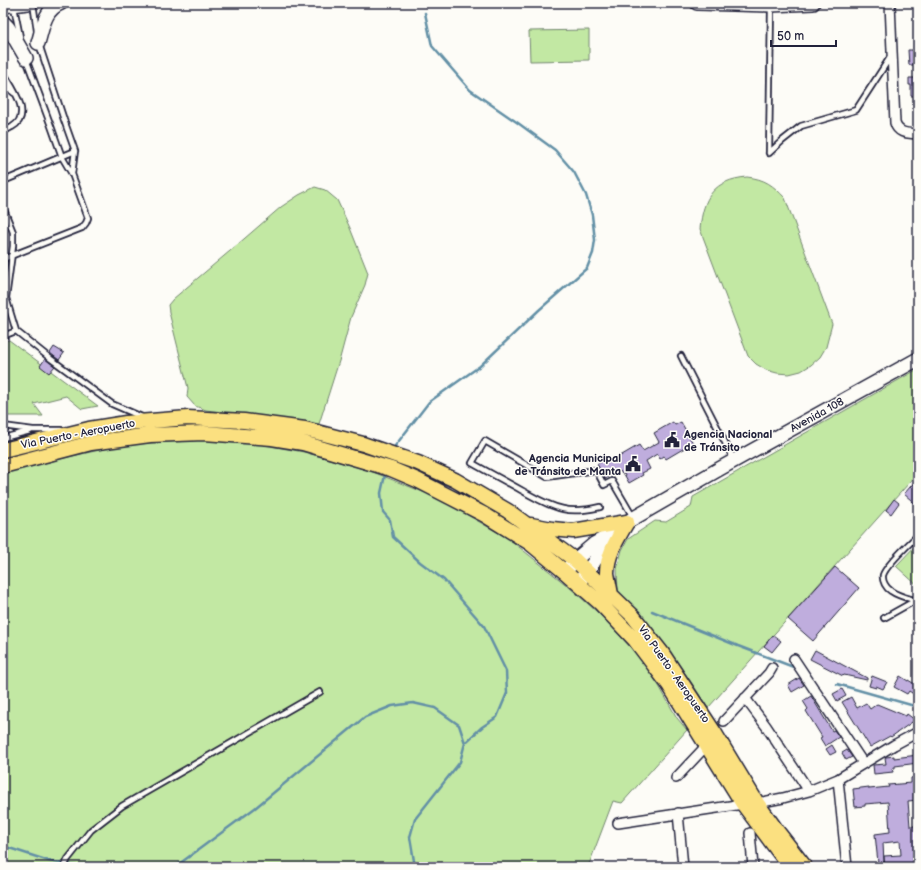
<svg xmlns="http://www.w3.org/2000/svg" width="921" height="870" viewBox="0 0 921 870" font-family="'Balsamiq Sans',sans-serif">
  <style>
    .green { fill: #c2e8a3; stroke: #72856f }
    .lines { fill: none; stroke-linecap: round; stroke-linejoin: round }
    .stream { stroke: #6390a6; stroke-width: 2.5 }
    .building { fill: #bfaddd; stroke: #22223b }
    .lane-casing { stroke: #22223b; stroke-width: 8 }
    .street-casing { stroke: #22223b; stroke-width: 12 }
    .secondary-casing { stroke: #22223b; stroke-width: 16 }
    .primary-casing { stroke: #22223b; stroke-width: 17 }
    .lane { stroke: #fdfcf7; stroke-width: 4.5 }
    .street { stroke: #fdfcf7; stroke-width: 9 }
    .secondary { stroke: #fdfcf7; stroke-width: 13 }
    .primary { stroke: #fbe080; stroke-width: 14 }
    .labels { text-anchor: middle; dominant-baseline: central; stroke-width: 3; stroke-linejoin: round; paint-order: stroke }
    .street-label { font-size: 11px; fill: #22223b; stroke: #fdfcf7 }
    .poi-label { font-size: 11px; font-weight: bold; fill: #22223b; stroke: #fdfcf7; text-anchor: start }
  </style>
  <rect width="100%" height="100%" fill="#fdfcf7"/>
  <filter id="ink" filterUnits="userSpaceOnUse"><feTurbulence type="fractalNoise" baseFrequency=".025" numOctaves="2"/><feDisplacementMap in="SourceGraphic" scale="8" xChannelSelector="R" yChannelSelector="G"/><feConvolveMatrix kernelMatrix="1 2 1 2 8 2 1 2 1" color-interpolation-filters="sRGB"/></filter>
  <g filter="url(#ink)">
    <path class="green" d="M589,30V60L530,61L529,31Z
      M747,177C765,179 773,185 785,198L832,324L826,347L820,357L811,365L801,371L789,374L777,373L766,370L756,364L748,356L700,229C703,197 714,180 747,177Z
      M315,187L325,190L337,200L350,228L368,273L365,285L351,317L340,358L319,424L206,410L195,406L187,397L188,388L169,312L168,305L173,299L230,251L281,207L299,195Z
      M9,340L98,406L82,409L66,396L34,404L43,416H3V342Z
      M918,369V473L708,708C694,686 679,664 663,642C649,625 634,608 618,592L617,569L622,550L628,539L655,521L666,522L691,507L693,497Z
      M196,440L247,442L304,452L368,470L438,498L509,539L569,587L605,619L639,657L659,686L677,718L687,730L622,803L613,801L588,867H3V473L68,457L122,445Z
      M918,543V586L896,566Z"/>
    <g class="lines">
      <path class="stream" d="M395,446L429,402L480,366L539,310L587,268L593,253L595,240L592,215L586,195L574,172L555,150L518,123L470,90L432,46L425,13
        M385,475L381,493L383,512L390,520L393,537L420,562L444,580L484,626L506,671L507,693L497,717L482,727L465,743
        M652,611L738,646L796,668
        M837,684L918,707
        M3,846L49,861L82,867
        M175,867L255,808L365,717L392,706L413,703L435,708L459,725L465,743L460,762L415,819L410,837L415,867"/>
    </g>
    <path class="building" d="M908,50H917L918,65H909Z
      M909,78H918V96H911V85H909Z
      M54,347L64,353L59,360L50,353Z
      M45,359L55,366L49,373L40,366Z
      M673,422L675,425L681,422L693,443L666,459L664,456L660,459L657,454L646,461L650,469L642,473L643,475L629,483L624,474H622L620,471L605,479L597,464L608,458L610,462L639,445L643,451L659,442L654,433Z
      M918,478V506L904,494Z
      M894,499L899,503L891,514L886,510Z
      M835,567L859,588L813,641L788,619Z
      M773,635L781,641L772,652L764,646Z
      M815,650L867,678V680L844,675L843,676L810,659Z
      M872,676L887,682L883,689L876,686V688L869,686Z
      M900,676L908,681V680L918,686V697L909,691L907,694L894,687Z
      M799,678L804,685L792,692L788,685Z
      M842,689L846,696L837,701L833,694Z
      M811,696L832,731L834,730L839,737L825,746L820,738L822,737L806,711L808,709L803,701Z
      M851,697L857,708L866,703L870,709L877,704L906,716L907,714L915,720L891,737L890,736L870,747L842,702Z
      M832,745L836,752L830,755L826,749Z
      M847,750L852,757L846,760L842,753Z
      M918,755V763L895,766V768H892L893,772L874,774L873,765L886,764L885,757H886L894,756V758Z
      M918,776V800L908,801L910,826H918V865L885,867L884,856L901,855L900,841L883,843L884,863H878L875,834L890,832L888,802L865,804V806L855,807L853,789L869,787V789L889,787L888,785L911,783V778Z"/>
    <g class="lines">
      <defs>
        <path id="lane" d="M33,3L37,31
          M14,7L20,37
          M39,44L64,120L75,151L72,174
          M3,72C11,86 34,115 12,127C9,129 6,130 3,131
          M3,89L8,88L14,93
          M769,153L782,141L801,126L856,110L891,56
          M769,153L771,7
          M3,182L6,180L75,151
          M3,207L13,232V246L6,298
          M3,259L82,228L86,223L88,218L72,174L62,157L51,126L26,59
          M3,294L6,298L16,331L51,359L112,404L142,417
          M3,336L16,331
          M681,356L734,460
          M3,426L33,430H61
          M3,438L30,431
          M600,507C587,510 575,512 563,509C548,506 534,497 521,490C505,481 488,472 472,463L485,441L547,477L596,470L604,485L612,481L633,517
          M914,600C907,598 898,596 891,591C886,588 882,581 883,575C886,565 910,543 918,535
          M884,618L918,599
          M64,867L68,859L91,830L122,806L320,692"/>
        <path id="street" d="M890,3L895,123C898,134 908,133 918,134
          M794,659L863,763
          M745,698L766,726L809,791
          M724,721L769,673L772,668
          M676,778L707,745
          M838,779L847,867
          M757,803L783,798L809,791L838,779L894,745L918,732
          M678,813L683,867
          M618,823L743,804
          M750,833L753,867"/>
        <path id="secondary" d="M697,3L771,5L813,3
          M3,6L28,3
          M3,22L8,27L26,58
          M38,43C43,27 44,10 61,3
          M565,572L575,560L594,544L614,533L627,522L721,468L918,359
          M580,580L587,572L613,534"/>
        <path id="primary" d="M3,450L89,429L126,423L188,418L244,421L305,429L363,444L418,463L455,480L508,511L575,560L633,616L662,653L714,732L757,803L777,831L805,867
          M3,466L91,443L150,435L204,433L272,438L303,443L391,469L417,480L485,515L530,543L565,572L600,603L635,640L669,685L743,804L790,867
          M531,525L552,529L573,531L627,522
          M611,595C610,588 608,580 607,573C607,554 618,538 627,522"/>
      </defs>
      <use href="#lane" class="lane-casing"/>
      <use href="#street" class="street-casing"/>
      <use href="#secondary" class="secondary-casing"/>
      <use href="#primary" class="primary-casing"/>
      <use href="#lane" class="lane"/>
      <use href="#street" class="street"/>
      <use href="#secondary" class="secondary"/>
      <use href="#primary" class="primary"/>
    </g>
  </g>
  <defs>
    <symbol id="civic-bare" viewBox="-9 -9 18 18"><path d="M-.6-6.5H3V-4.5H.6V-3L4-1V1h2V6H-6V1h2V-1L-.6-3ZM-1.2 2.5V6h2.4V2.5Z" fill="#22223b" stroke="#fdfcf7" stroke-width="2.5" paint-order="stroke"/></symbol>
  </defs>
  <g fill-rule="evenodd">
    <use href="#civic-bare" x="661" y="429" width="22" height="22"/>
    <use href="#civic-bare" x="622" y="453" width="22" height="22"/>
  </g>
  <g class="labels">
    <g class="street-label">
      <text transform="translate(817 415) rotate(-29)">Avenida 108</text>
      <text transform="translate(78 434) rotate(-11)">Via Puerto - Aeropuerto</text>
      <text transform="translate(674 674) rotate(55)">Via Puerto - Aeropuerto</text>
    </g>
    <g class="poi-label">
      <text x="684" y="434">Agencia Nacional<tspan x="684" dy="13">de Tránsito</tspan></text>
      <text x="621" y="458" text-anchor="end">Agencia Municipal<tspan x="621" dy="13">de Tránsito de Manta</tspan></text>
    </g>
  </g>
  <rect width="921" height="870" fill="none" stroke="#fdfcf7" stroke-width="16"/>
  <rect x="8" y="8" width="905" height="854" fill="none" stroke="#22223b" stroke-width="1.5" filter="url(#ink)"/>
  <path d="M771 40v6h65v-6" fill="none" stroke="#22223b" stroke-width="2"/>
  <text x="777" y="40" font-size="12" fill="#22223b" stroke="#fdfcf7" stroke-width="3" paint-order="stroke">50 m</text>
</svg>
